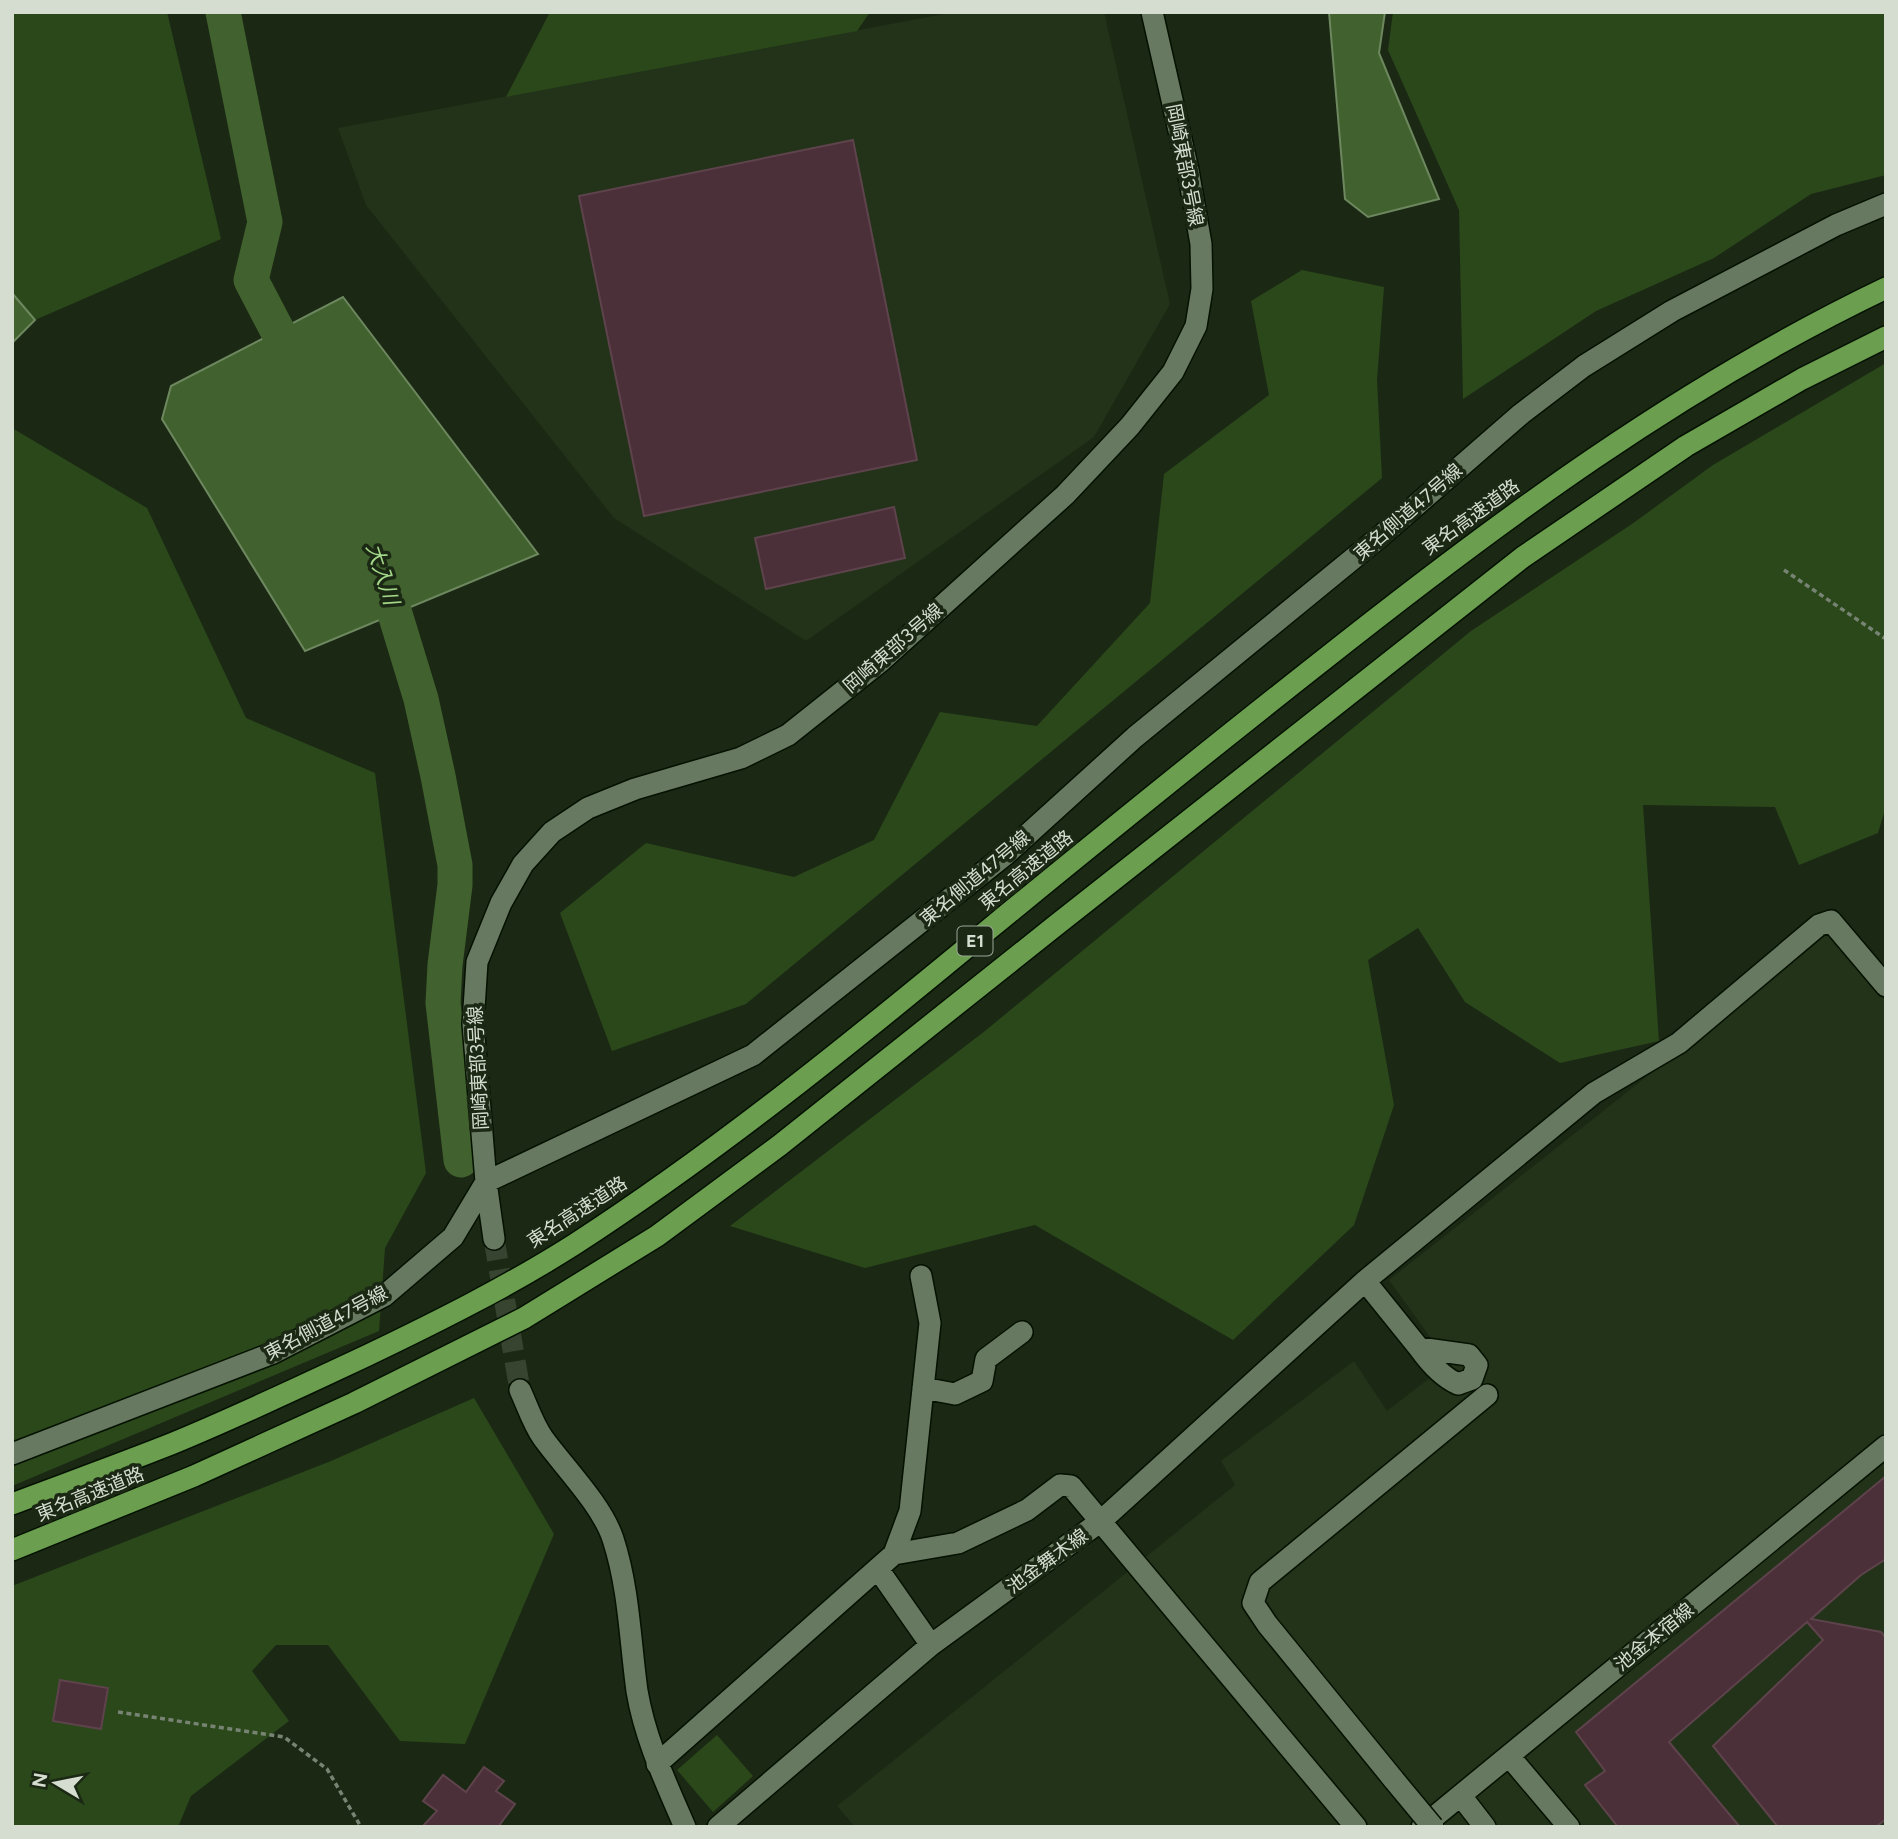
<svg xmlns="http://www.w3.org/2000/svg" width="1898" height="1839" viewBox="0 0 1898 1839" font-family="Figtree,'Noto Sans JP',sans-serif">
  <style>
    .built { fill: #223319 }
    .green { fill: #2b481b }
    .water { fill: #41622e; stroke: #6d875f; stroke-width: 2 }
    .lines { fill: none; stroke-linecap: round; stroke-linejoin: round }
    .river { stroke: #41622e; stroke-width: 35 }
    .building { fill: #4b3039; stroke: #5f434c; stroke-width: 2 }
    .minor-tunnel { stroke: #374430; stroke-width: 21; stroke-dasharray: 21 10; stroke-linecap: butt }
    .minor-casing { stroke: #051101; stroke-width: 24 }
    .highway-casing { stroke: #051101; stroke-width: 24 }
    .path { stroke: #788473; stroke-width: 3.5; stroke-dasharray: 5 3.5; stroke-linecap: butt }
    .minor { stroke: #687961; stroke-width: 21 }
    .highway { stroke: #6b9f4f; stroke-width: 21 }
    .minor-bridge-casing { stroke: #051101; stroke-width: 24; stroke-linecap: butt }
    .minor-bridge { stroke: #687961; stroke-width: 21 }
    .labels { text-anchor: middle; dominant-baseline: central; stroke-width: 7; stroke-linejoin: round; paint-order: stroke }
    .shield { fill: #1b2914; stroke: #9ca798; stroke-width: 2 }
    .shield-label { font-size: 18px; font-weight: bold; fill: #d4ddd0 }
    .street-label { font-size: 19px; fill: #d4ddd0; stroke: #1b2914 }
    .water-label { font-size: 21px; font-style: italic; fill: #a4d88a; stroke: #1b2914 }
  </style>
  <rect width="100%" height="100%" fill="#1b2914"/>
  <path class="built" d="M955,12H1104L1170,304L1094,437L806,641L614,518L366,205L338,128Z
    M1835,928L1886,987V1827H855L837,1806L1235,1485L1221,1461L1354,1361L1387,1411L1449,1363L1389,1280Z"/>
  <path class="green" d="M12,12H167L221,239L35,320L12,293Z
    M550,12H870L857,31L506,97Z
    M1393,12H1886V175L1811,194L1714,258L1596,311L1463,399L1459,210L1388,50Z
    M1302,270L1384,287L1377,380L1382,478L746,1004L612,1051L560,913L646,843L794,877L874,840L940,712L1037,726L1150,603L1164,474L1269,395L1251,301Z
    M1886,363V806L1878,833L1799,865L1775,807L1643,805L1659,1041L1560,1063L1465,1002L1418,928L1368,960L1394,1105L1354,1225L1233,1340L1035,1225L865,1268L730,1226L985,1031L1471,631L1632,524L1713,465Z
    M12,428L147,508L246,718L375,773L426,1173L385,1248L379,1331L12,1486Z
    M474,1398L554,1534L465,1744L400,1741L328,1645H276L252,1671L289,1721L191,1796L178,1827H12V1586L331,1461Z
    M717,1735L753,1776L713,1812L677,1770Z"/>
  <path class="water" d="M1329,12H1385L1379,53L1439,199L1368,217L1345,199Z
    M12,293L35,320L12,343Z
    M343,297L538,554L305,651L162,419L171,386Z"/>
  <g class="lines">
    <path class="river" d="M223,12L265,222L251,280L299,372
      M381,568L421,699L438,776L455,865V885L445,965L443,1003L461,1160"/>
  </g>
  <path class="building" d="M853,140L917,460L644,516L579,196Z
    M894,507L905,558L766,589L755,538Z
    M1886,1476V1559L1861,1575L1811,1619L1881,1632L1886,1638V1819L1877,1826L1871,1827H1778L1713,1746L1823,1640L1807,1622L1669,1742L1740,1827H1618L1585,1785L1605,1771L1576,1732Z
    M60,1680L108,1688L101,1729L53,1721Z
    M484,1767L504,1781L496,1791L515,1804L498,1827H422L437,1811L423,1801L443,1775L466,1792Z"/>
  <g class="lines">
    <path class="minor-tunnel" d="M494,1239L520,1390"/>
    <defs>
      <path id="minor" d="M494,1239L486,1182L473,1024L477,962L501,903L523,864L552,832L588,808L635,789L741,758L788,735L881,661L1065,495L1130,426L1173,372L1196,326L1202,289L1201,244L1188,170L1152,12
        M1365,1281L1419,1348
        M1419,1348L1469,1355L1477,1365L1472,1379L1458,1384C1442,1377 1429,1362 1419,1348Z
        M923,1388L955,1394L982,1381L986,1359L1022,1332
        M520,1390C527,1405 533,1424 543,1438C564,1467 602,1505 613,1539C629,1588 630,1640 637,1691C645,1739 666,1783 685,1827
        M12,1454L273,1353L384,1296L453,1237L486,1182L753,1055L1005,855L1135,737L1382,535L1521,414L1584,366L1672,311L1836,225L1886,204
        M894,1554L958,1543L1027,1510L1060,1485L1071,1486L1356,1827
        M878,1569L931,1645
        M1509,1756L1569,1827
        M657,1764L894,1554L910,1511L930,1323L921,1276
        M1394,1780L1267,1624L1253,1603L1260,1582L1487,1395
        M1461,1796L1485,1827
        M718,1827L931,1645L1101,1521L1365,1281L1594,1093L1679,1043L1819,925L1831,921L1886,986
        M1422,1827L1886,1446"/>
      <path id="highway" d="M12,1504C65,1484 118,1465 171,1444C237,1417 302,1386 366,1356C437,1322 509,1286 575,1244C720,1150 855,1040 988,930C1099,839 1210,749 1322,661C1500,520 1681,386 1886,288
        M12,1550L194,1476L354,1403L524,1318L657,1236L780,1145L1055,926L1523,557L1686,446L1802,379L1886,337"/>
    </defs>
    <use href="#minor" class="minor-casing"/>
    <use href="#highway" class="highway-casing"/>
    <path class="path" d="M1784,570L1886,639
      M118,1712L284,1737L327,1769L361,1827"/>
    <use href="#minor" class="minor"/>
    <use href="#highway" class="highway"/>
    <defs>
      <path id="minor-bridge" d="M1394,1780L1433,1827"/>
    </defs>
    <use href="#minor-bridge" class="minor-bridge-casing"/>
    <use href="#minor-bridge" class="minor-bridge"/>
  </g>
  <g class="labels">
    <rect class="shield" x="957.5" y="926.5" width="35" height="29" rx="5"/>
    <g class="shield-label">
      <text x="975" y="941">E1</text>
    </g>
    <g class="street-label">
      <text transform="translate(1185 165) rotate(79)">岡崎東部3号線</text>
      <text transform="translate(1408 512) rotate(-41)">東名側道47号線</text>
      <text transform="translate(1471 517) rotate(-36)">東名高速道路</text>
      <text transform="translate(893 648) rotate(-41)">岡崎東部3号線</text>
      <text transform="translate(1026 870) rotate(-39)">東名高速道路</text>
      <text transform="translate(975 878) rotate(-40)">東名側道47号線</text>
      <text transform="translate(478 1068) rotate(-93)">岡崎東部3号線</text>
      <text transform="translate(577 1212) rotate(-33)">東名高速道路</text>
      <text transform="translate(326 1323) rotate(-28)">東名側道47号線</text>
      <text transform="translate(90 1494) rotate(-22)">東名高速道路</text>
      <text transform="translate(1047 1561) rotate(-36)">池金舞木線</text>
      <text transform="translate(1654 1637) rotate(-39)">池金本宿線</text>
    </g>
    <g class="water-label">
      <text transform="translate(383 574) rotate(72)">大入川</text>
    </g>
  </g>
  <rect width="1898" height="1839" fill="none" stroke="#d4ddd0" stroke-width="28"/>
  <g transform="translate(56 1783) rotate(280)" stroke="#1b2914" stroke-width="5" paint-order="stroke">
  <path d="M0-5L12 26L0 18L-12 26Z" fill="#d4ddd0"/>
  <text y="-10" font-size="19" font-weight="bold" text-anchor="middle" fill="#d4ddd0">N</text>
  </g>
</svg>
